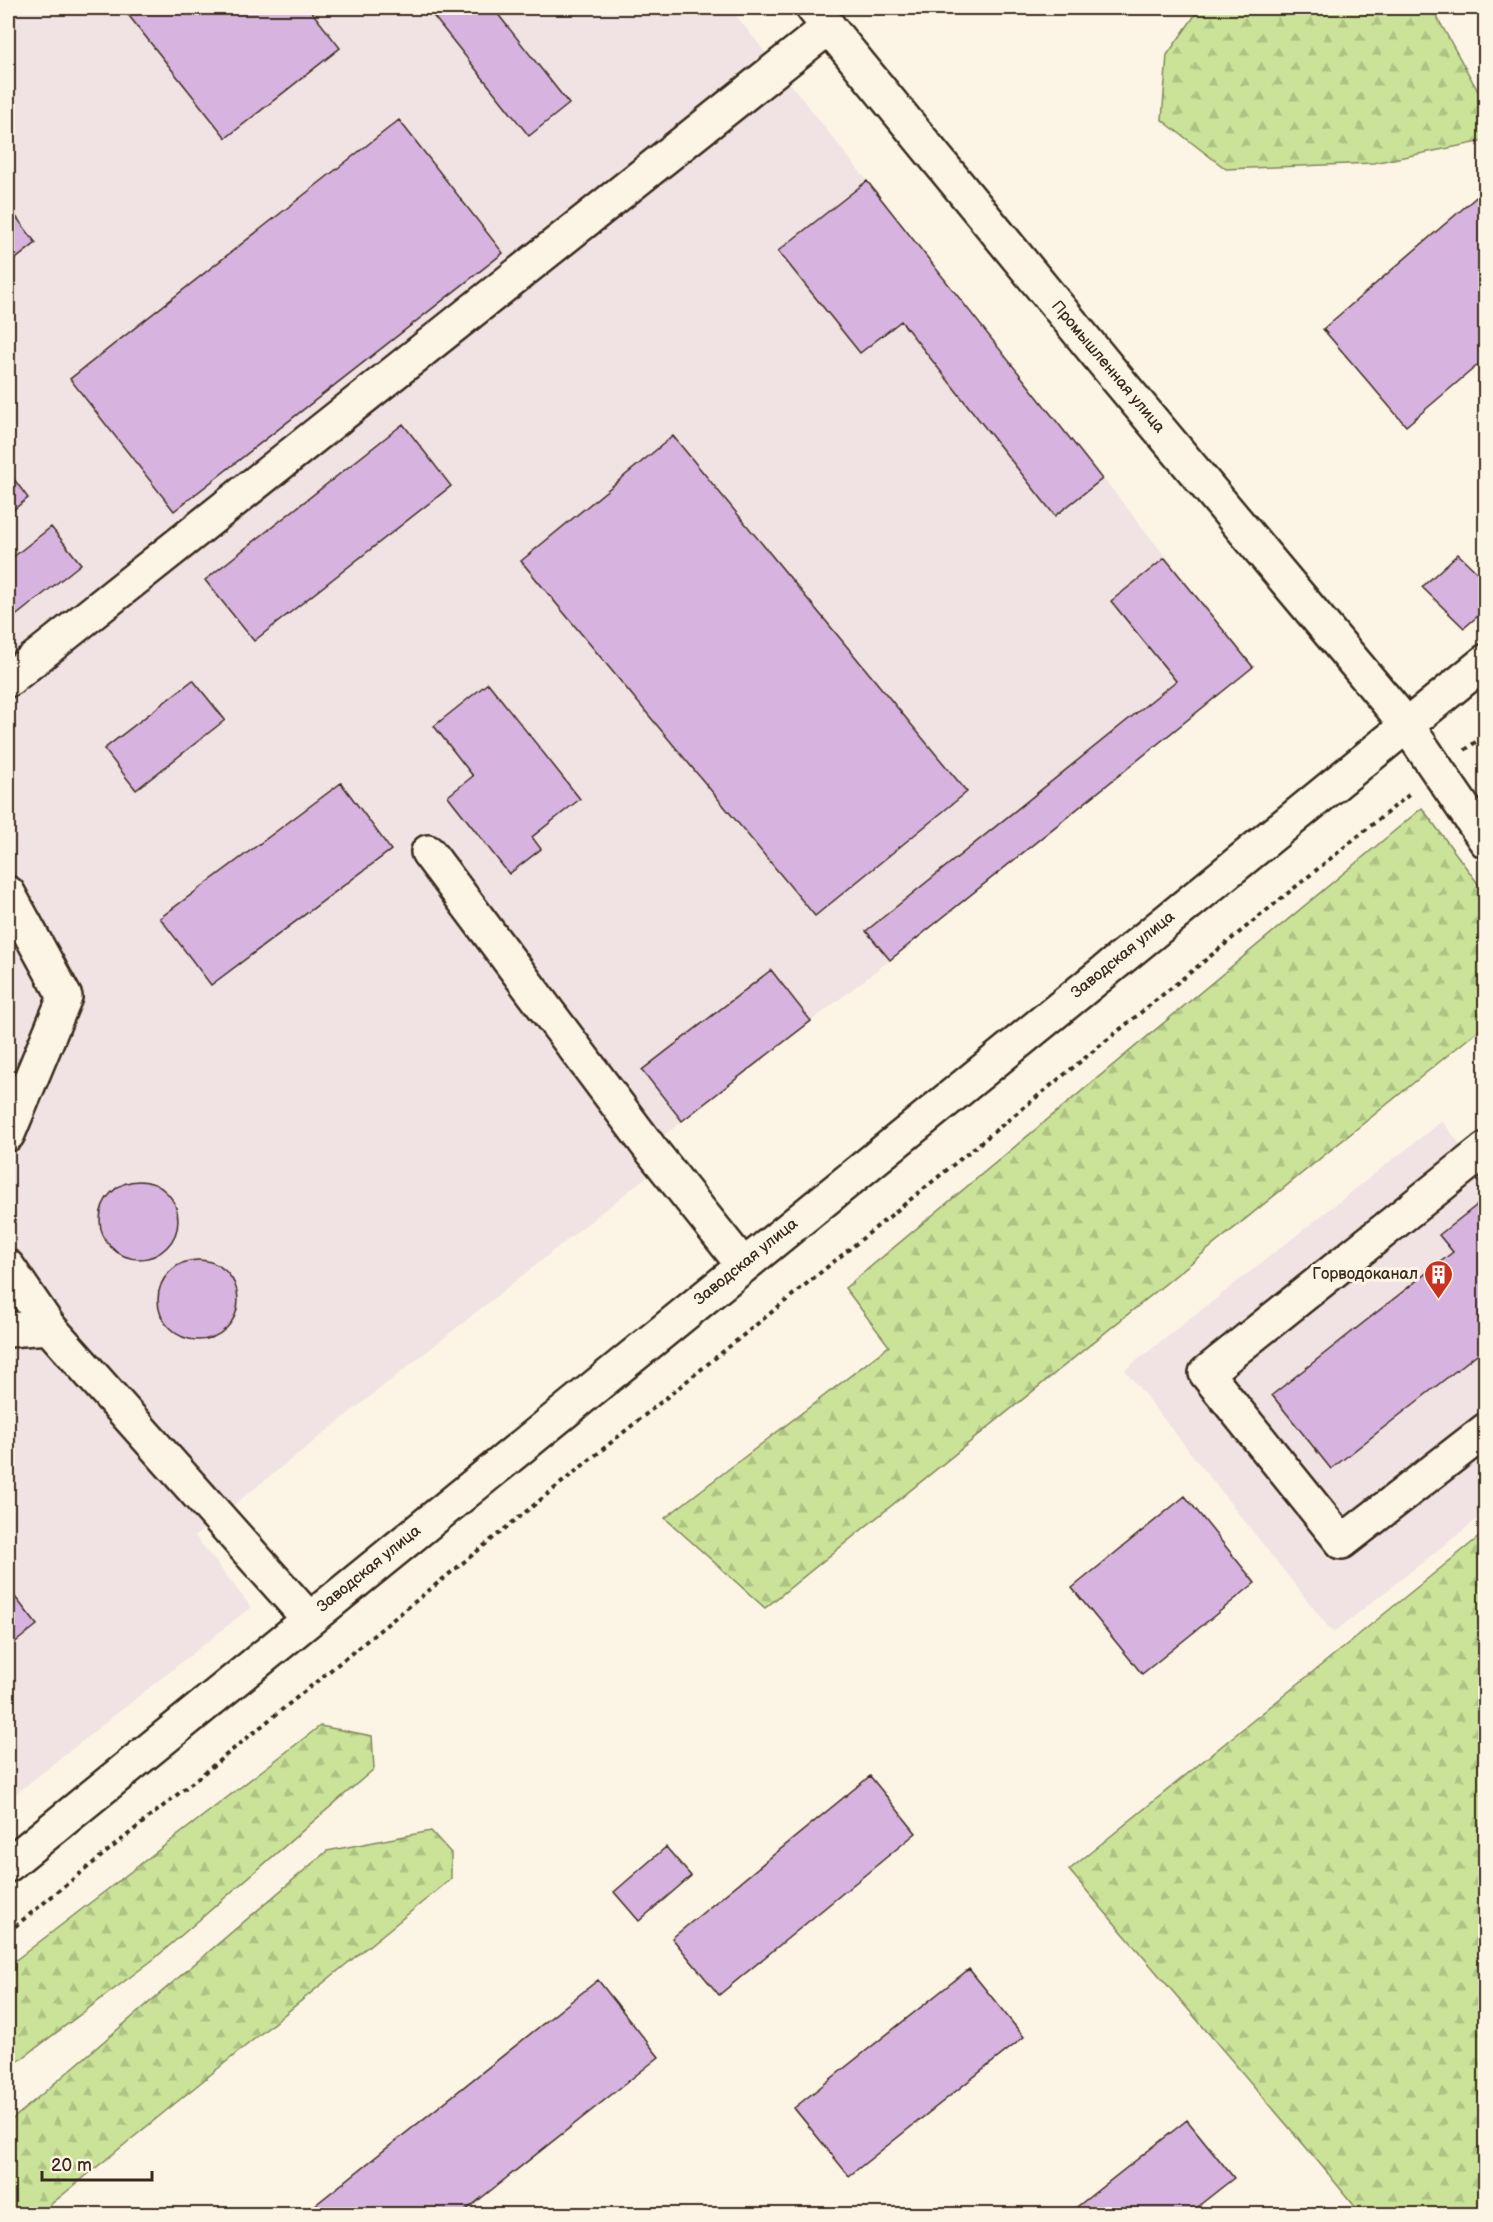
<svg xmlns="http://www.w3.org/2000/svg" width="1493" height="2222" viewBox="0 0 1493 2222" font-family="'Balsamiq Sans',sans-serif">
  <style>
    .built { fill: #f1e2e3 }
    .forest { fill: url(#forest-firs); stroke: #82865c; stroke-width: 1.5 }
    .building { fill: #d7b4df; stroke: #3b2a1e; stroke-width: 1.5 }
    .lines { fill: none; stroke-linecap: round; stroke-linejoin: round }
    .minor-casing { stroke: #3b2a1e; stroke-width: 38 }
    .major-casing { stroke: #3b2a1e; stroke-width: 38 }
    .path { stroke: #3b2a1e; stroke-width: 4; stroke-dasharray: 4.5 4.5; stroke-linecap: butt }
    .minor { stroke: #fcf5e5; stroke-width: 33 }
    .major { stroke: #fcf5e5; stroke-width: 33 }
    .labels { text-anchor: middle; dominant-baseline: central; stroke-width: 6; stroke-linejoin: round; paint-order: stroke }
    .street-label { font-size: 16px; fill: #3b2a1e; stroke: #fcf5e5 }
    .poi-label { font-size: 16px; fill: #3b2a1e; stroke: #fcf5e5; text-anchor: end }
  </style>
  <defs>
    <pattern id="forest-firs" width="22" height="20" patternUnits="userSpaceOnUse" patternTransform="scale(1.5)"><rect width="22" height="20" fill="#cae399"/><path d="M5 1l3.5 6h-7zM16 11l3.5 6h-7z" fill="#aec383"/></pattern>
  </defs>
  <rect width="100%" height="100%" fill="#fcf5e5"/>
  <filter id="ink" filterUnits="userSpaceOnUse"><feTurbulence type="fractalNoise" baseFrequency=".0167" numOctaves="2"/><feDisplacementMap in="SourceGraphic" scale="12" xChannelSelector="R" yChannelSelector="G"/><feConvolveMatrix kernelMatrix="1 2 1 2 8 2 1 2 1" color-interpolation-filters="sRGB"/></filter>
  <g filter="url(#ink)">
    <path class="built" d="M8,8H730L1253,667L890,960L649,1147L646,1177L195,1536L251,1607L8,1800Z
      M1442,1121L1485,1177V1513L1333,1633L1125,1370Z"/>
    <path class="forest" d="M1200,8H1432L1485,104V141L1373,163L1226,169L1162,120L1167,55Z
      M1422,808L1485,893V1025L765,1608L665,1518L889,1346L845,1288Z
      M1485,1532V2214H1361L1316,2159L1069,1870Z
      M320,1726L372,1736L374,1769L154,1959L8,2069V1966Z
      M431,1831L451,1853V1879L39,2214H8V2123L327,1851Z"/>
    <path class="building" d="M131,8H315L311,11L340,48L226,138L126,12Z
      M427,8H493L569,104L529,136Z
      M399,120L503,253L174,511L70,379Z
      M867,181L1102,479L1055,516L901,321L860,353L778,251Z
      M1481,193L1486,198V358L1406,426L1323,329Z
      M8,206L36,243L8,265Z
      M403,424L451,486L254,641L205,580Z
      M673,436L967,792L815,916L521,561Z
      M8,471L28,498L8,514Z
      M51,527L81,564L8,622V561Z
      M1458,554L1486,581V609L1464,628L1422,587Z
      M1165,558L1253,667L890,960L866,931L1176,681L1111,601Z
      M193,680L225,720L136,790L104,749Z
      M488,683L580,799L532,837L541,849L509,874L448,796L473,776L434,726Z
      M341,783L391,850L211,985L160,918Z
      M771,970L811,1021L682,1121L642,1070Z
      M100 1220a39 39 0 1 1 78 0a39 39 0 1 1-78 0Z
      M1486,1198V1347L1331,1469L1272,1395L1453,1252L1439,1235Z
      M158 1300a40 40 0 1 1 80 0a40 40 0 1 1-80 0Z
      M1185,1496L1255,1583L1142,1674L1072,1588Z
      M8,1588L37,1625L8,1648Z
      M870,1776L916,1833L719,1995L672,1938Z
      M666,1847L691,1876L639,1921L614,1892Z
      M969,1969L1024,2037L849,2176L794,2108Z
      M598,1980L659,2057L461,2214H304Z
      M1187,2120L1234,2178L1188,2214H1068Z"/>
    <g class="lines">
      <defs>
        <path id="minor" d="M813,8L1119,381L1406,724L1486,841
          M8,680L829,27
          M428,852L649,1147L743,1265
          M8,893L65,997L8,1134
          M1486,1149L1206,1373L1342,1542L1486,1430
          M8,1267L49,1327L309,1619
          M8,1330L49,1327"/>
        <path id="major" d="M8,1865L1486,661"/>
      </defs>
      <use href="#minor" class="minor-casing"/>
      <use href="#major" class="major-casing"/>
      <path class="path" d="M1465,750L1486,734
        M8,1932L1410,794"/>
      <use href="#minor" class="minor"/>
      <use href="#major" class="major"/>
    </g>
  </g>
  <defs>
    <symbol id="building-pin" viewBox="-11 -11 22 30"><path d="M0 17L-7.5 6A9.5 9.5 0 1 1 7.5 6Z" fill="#c8321e" stroke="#fcf5e5"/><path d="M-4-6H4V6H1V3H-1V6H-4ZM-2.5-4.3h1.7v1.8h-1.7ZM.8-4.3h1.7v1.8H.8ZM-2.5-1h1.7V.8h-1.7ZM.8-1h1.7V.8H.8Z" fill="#fff"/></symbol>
  </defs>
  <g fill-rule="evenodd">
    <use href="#building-pin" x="1422" y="1258" width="33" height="45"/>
  </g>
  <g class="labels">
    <g class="street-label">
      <text transform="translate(1108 367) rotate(50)">Промышленная улица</text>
      <text transform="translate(1123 955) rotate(-39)">Заводская улица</text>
      <text transform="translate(746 1262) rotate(-39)">Заводская улица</text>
      <text transform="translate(369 1569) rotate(-39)">Заводская улица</text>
    </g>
    <g class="poi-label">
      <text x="1418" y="1274">Горводоканал</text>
    </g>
  </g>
  <rect width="1493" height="2222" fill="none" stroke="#fcf5e5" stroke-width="30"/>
  <rect x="15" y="15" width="1463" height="2192" fill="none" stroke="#3b2a1e" stroke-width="2" filter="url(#ink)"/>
  <path d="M42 2171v9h110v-9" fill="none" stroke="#3b2a1e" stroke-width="3"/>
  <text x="51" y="2171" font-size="18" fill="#3b2a1e" stroke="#fcf5e5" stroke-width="4.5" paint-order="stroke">20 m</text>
</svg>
